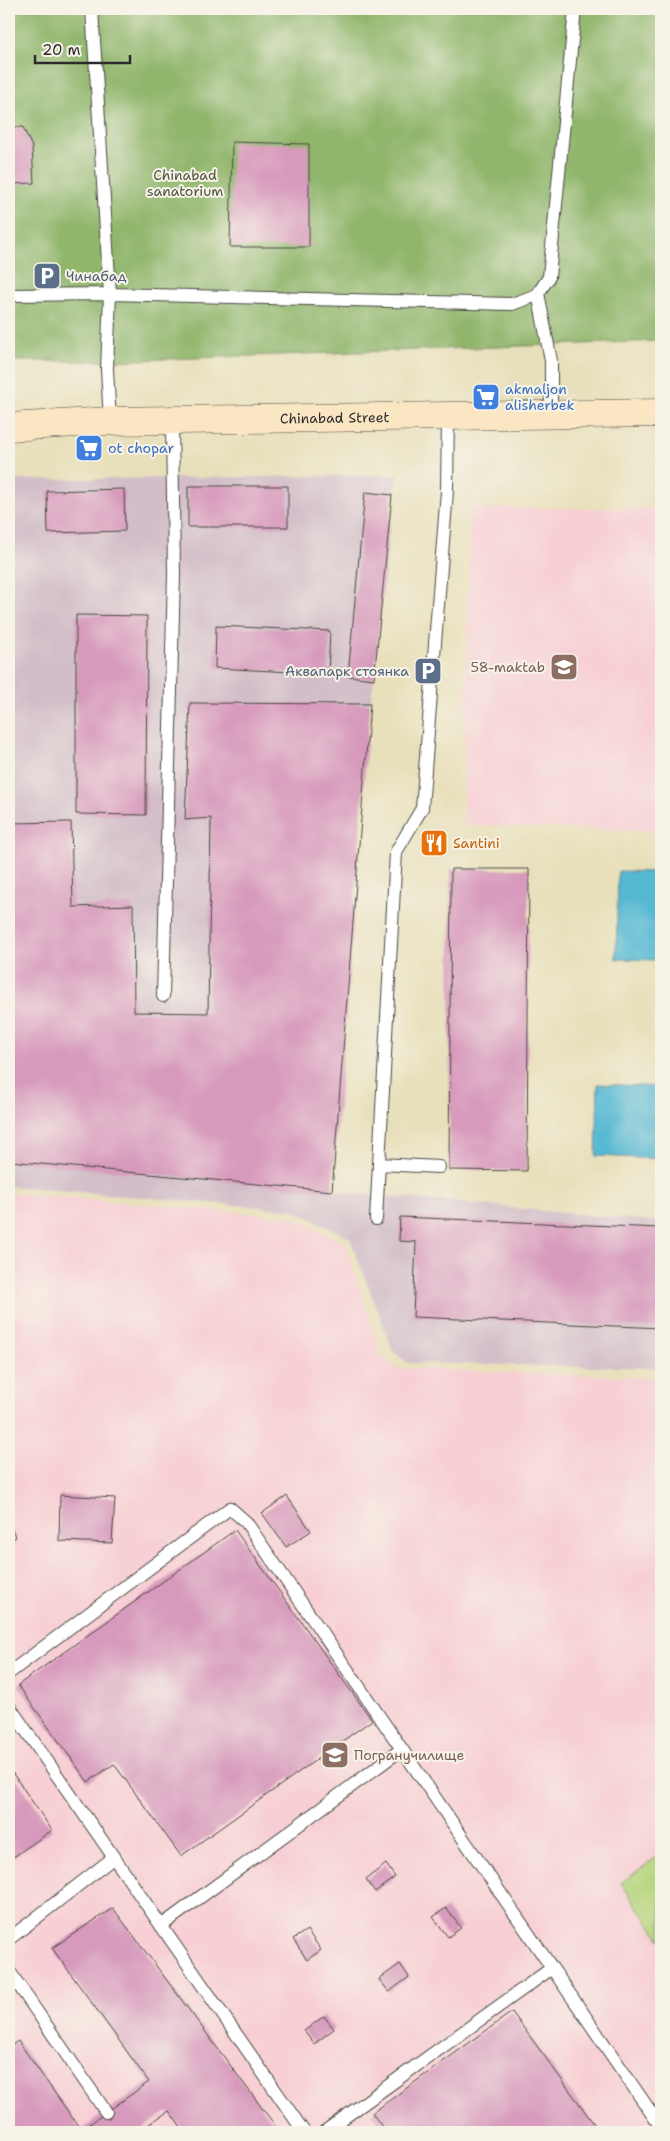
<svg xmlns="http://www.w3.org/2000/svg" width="670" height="2141" viewBox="0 0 670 2141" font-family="'Shantell Sans',sans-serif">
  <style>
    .built { fill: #f7cfd4 }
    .industrial { fill: #d2bdc8 }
    .green { fill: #b6d57d; stroke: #708054 }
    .forest { fill: #90b66c; stroke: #5e704c }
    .water { fill: #55b8d3; stroke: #40727f }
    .building { fill: #d79abc }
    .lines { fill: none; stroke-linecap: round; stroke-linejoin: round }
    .service-casing { stroke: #474641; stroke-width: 14 }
    .secondary-casing { stroke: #474641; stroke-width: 29 }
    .service { stroke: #fff; stroke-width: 12 }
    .secondary { stroke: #fbe6c4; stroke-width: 28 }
    .labels { text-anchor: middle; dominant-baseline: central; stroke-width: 4; stroke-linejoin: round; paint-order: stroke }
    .park-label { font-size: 14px; fill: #4e5640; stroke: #f7f3e8 }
    .service-label { font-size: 14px; fill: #4e5e75; stroke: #f7f3e8; text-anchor: start }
    .shop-label { font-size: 14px; fill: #366cbe; stroke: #f7f3e8; text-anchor: start }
    .street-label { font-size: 14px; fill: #2b2b2b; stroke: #f7f3e8 }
    .education-label { font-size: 14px; fill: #785e54; stroke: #f7f3e8; text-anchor: end }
    .food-label { font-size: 14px; fill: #c56008; stroke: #f7f3e8; text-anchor: start }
  </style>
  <rect width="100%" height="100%" fill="#f7f3e8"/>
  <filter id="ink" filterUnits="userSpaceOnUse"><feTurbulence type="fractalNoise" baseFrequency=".02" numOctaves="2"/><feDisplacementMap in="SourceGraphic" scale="10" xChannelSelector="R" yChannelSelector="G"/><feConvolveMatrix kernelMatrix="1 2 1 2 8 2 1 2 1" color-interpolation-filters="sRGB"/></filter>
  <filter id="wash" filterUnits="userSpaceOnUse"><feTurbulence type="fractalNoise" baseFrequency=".0096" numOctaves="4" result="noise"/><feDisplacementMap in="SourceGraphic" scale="20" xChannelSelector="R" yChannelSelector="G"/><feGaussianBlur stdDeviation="1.12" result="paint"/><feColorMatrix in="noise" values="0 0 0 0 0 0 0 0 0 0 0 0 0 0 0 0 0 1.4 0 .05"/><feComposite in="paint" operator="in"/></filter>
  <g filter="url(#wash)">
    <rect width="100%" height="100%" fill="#e8e0bb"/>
    <path class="built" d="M470,508H661V831L463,825Z
      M9,1193L291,1217L346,1244L381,1355L397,1368L661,1378V2132H9Z"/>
    <path class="industrial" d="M398,475L392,495L374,679L370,704L332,1191L661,1222V1368L408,1363L393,1351L350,1238L294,1210L9,1186V480Z"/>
    <path class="green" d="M661,1854V1940L621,1883Z"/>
    <path class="forest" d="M9,9H661V341L112,361H9Z"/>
    <path class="water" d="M618,871L661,872V960L616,959Z
      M598,1084L661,1087V1159L596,1156Z"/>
    <g id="blocks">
      <path class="building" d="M9,127H23L32,147L34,183L9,184Z
        M232,142L309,144V247H230Z
        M188,486H288V527H188Z
        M124,489L125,531L48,533L47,491Z
        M365,492L392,495L374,679L348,676Z
        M76,615L147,616L146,815L76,814Z
        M216,626L330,631L328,674L215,668Z
        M190,703L370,704L332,1191L9,1161V823L71,822L73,907L133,905L134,1012L208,1013L211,818L185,820Z
        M451,869H529L527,1171L449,1170Z
        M400,1217L661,1228V1328L413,1317L416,1242L399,1241Z
        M60,1495L115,1498L112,1543L59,1541Z
        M287,1496L311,1531L286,1547L262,1513Z
        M9,1526L16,1537L9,1542Z
        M235,1530L372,1720L181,1856L114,1764L88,1782L18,1685Z
        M9,1768L52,1830L9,1860Z
        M386,1864L395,1877L375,1892L366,1879Z
        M113,1908L280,2132H184L169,2111L137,2132H9V2047L18,2041L81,2130L149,2082L52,1948Z
        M446,1908L461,1928L448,1937L433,1917Z
        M307,1930L321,1950L307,1960L293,1939Z
        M400,1964L409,1977L389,1992L379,1979Z
        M512,2012L600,2132H386L372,2113Z
        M324,2016L334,2029L314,2044L304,2031Z"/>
    </g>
  </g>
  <g filter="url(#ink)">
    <use href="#blocks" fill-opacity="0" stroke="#474641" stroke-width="1"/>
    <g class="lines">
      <defs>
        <path id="service" d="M92,9L110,294L107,369L110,421
          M538,293L551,361V415
          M9,295L110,294L512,304L537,295L549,277L575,9
          M163,996L174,574L172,420
          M439,1167L379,1164L396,852L422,808L447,491L448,416
          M376,1219L379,1164
          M9,1673L230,1508L246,1522L661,2127
          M9,1706L304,2132
          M161,1926L402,1749
          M9,1939L113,1858
          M9,1971L106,2112
          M324,2132L552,1968"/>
        <g id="secondary">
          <path id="s1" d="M9,427L110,421L661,413"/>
        </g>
      </defs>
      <use href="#service" class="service-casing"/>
      <use href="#secondary" class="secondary-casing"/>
      <use href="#service" class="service"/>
      <use href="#secondary" class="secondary"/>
    </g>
  </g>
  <defs>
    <symbol id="parking-square" viewBox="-11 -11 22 22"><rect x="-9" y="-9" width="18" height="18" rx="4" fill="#5c6f8a" stroke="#f7f3e8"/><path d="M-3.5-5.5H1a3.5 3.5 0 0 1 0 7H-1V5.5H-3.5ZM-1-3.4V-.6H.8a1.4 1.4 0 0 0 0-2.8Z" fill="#fff"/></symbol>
    <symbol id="supermarket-square" viewBox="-11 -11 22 22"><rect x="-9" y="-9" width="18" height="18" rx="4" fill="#3f7fe0" stroke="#f7f3e8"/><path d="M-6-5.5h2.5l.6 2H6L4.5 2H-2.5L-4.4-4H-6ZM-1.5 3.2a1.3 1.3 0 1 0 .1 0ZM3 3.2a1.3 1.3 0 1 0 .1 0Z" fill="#fff"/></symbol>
    <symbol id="school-square" viewBox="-11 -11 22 22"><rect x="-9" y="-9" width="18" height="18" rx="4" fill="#8d6e63" stroke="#f7f3e8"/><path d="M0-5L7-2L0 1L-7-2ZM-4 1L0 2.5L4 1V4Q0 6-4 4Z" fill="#fff"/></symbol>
    <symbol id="restaurant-square" viewBox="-11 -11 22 22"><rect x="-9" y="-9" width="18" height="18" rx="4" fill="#e8710a" stroke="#f7f3e8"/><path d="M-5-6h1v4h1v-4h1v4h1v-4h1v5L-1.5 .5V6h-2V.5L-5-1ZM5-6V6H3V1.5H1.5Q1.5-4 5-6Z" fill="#fff"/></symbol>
    <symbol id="university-square" viewBox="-11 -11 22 22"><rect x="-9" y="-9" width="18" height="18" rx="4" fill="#8d6e63" stroke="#f7f3e8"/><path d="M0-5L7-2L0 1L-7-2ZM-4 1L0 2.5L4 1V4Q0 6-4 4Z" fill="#fff"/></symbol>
  </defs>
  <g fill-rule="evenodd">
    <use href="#parking-square" x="31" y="260" width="32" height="32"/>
    <use href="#supermarket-square" x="470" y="381" width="32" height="32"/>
    <use href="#supermarket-square" x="73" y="432" width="32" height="32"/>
    <use href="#school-square" x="548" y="651" width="32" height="32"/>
    <use href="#parking-square" x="412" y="655" width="32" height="32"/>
    <use href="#restaurant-square" x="418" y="827" width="32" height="32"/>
    <use href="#university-square" x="319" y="1739" width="32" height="32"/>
  </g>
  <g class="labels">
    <g class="park-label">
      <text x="185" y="175">Chinabad<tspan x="185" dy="16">sanatorium</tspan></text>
    </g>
    <g class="service-label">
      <text x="66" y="276">Чинабад</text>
      <text x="409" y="671" text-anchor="end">Аквапарк стоянка</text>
    </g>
    <g class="shop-label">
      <text x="505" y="389">akmaljon<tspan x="505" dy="16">alisherbek</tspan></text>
      <text x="108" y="448">ot chopar</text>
    </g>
    <g class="street-label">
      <text stroke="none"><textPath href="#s1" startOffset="326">Chinabad Street</textPath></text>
    </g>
    <g class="education-label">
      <text x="545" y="667">58-maktab</text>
      <text x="354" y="1755" text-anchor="start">Погранучилище</text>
    </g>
    <g class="food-label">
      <text x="453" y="843">Santini</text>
    </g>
  </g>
  <rect width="670" height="2141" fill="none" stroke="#f7f3e8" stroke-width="30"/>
  <path d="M35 55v8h95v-8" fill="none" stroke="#2b2b2b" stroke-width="2.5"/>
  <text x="42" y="55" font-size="15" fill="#2b2b2b" stroke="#f7f3e8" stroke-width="4" paint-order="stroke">20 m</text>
</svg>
